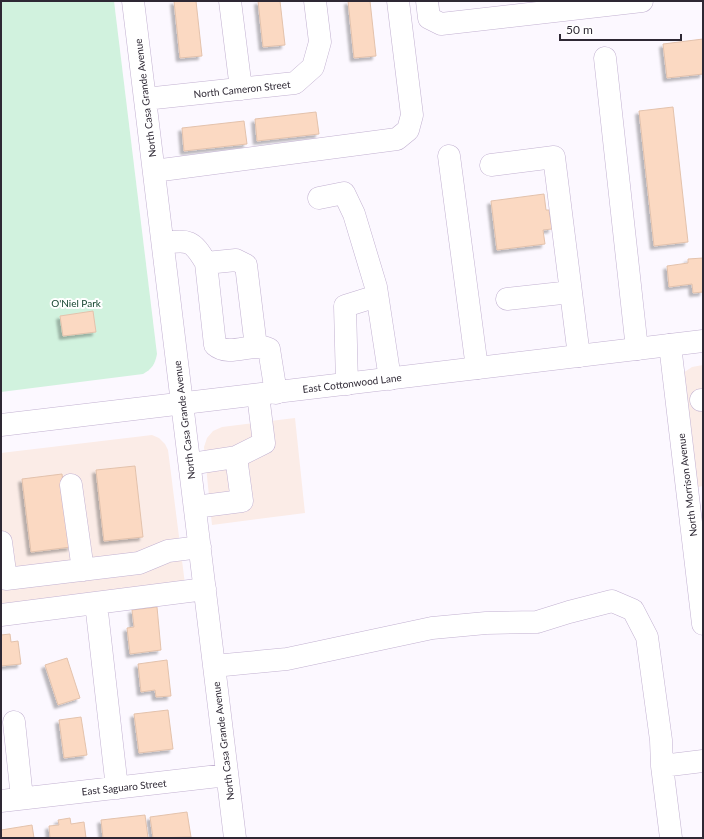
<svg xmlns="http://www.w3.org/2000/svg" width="704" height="839" viewBox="0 0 704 839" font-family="Lato,sans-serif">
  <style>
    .commercial { fill: #fbece7 }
    .green { fill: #d1f2de }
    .building { fill: #fbd9c2; stroke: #e3c2ac; filter: url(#shadow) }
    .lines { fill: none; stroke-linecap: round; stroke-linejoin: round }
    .minor-casing { stroke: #c2b1d1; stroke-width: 23 }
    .major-casing { stroke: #c2b1d1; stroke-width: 23 }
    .minor { stroke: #fff; stroke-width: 22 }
    .major { stroke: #fff; stroke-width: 22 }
    .labels { text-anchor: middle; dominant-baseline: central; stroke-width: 4; stroke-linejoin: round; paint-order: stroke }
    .street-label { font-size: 10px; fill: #2e2834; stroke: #fff }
    .park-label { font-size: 10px; fill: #14442d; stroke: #fff }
  </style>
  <defs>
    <filter id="shadow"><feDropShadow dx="-3.5" dy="3.5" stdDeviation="1" flood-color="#0004"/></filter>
  </defs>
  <rect width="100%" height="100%" fill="#fcf8ff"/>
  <path class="commercial" d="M703,365V486L693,488L683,373L692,367Z
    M295,418L305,513L212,525L204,447L207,438L213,431L222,427Z
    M152,435L159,438L165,444L168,450L185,584L1,606V453Z"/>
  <path class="green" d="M1,1H114L157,354C155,364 152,369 143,374L1,392Z"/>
  <path class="building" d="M174,1H196L202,56L180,58Z
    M258,1H280L285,45L263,47Z
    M348,1H370L376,56L354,58Z
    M703,39V74L667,78L663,44Z
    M673,107L688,242L654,246L639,111Z
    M316,112L319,134L257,141L255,119Z
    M244,121L247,144L184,151L182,128Z
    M544,194L546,210H549L552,229L543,230L545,244L497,250L491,201Z
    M703,258V292L693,293L692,284L669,287L667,266L688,263V259Z
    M93,311L96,332L63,336L60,316Z
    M135,466L143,537L104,541L96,470Z
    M62,474L71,547L31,552L22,479Z
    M157,607L161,650L130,654L127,628L134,627L132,610Z
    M10,634L11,642L18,641L21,664L1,666V635Z
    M67,658L80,698L58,705L45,665Z
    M167,660L171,696L156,697L155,690L141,692L138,664Z
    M168,710L173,749L139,753L134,714Z
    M81,717L87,755L64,758L59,720Z
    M187,812L191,837L153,838L150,817Z
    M145,815L148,838H103L101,820Z
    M70,818L71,824L84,822L86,838H50L49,826L59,825L58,820Z
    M32,825L34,838H1V830Z"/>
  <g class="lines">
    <defs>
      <path id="minor" d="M133,1L235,838
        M230,1L241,89
        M427,1L429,18L441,24L642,1
        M605,58L637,349
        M145,99L295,83L313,67L320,42L315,1
        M449,156L477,368
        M491,165L554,157L579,356
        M154,171L397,139L408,130L412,115L398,1
        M319,198L344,193L354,214L376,287L390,379
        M163,243C188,240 192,239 206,263L236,260L246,265L256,347
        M206,263L215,345C230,358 253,341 269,349L276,393
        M507,299L571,292
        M670,345L703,624
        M347,384L345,306L377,296
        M701,400H703
        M190,464L236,457
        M71,485L83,570
        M195,507L242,501L236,457L264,443L258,395
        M1,542L6,579L139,563L168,551L200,547
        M96,603L117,788
        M1,615L205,589
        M214,666L287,659L432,628L486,623L537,622L569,612L612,601L633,610L647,637L661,740L662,766L671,838
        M14,722L22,798
        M662,766L703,761
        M1,801L227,775"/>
      <path id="major" d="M1,425L703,341"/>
    </defs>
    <use href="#minor" class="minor-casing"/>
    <use href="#major" class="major-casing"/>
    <use href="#minor" class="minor"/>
    <use href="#major" class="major"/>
  </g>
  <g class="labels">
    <g class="street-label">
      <text transform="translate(242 89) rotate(-6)">North Cameron Street</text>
      <text transform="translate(145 98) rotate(-97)">North Casa Grande Avenue</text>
      <text transform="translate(352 383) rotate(-7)">East Cottonwood Lane</text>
      <text transform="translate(184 420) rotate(-97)">North Casa Grande Avenue</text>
      <text transform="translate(687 485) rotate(-97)">North Morrison Avenue</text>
      <text transform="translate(223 741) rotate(-97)">North Casa Grande Avenue</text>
      <text transform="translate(124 787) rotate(-6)">East Saguaro Street</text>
    </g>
    <g class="park-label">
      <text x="76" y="303">O'Niel Park</text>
    </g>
  </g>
  <rect width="704" height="839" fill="none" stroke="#2e2834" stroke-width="4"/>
  <path d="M560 34v6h121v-6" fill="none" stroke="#2e2834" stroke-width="2"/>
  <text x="566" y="34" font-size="12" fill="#2e2834" stroke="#ffffff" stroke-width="3" paint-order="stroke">50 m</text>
</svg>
